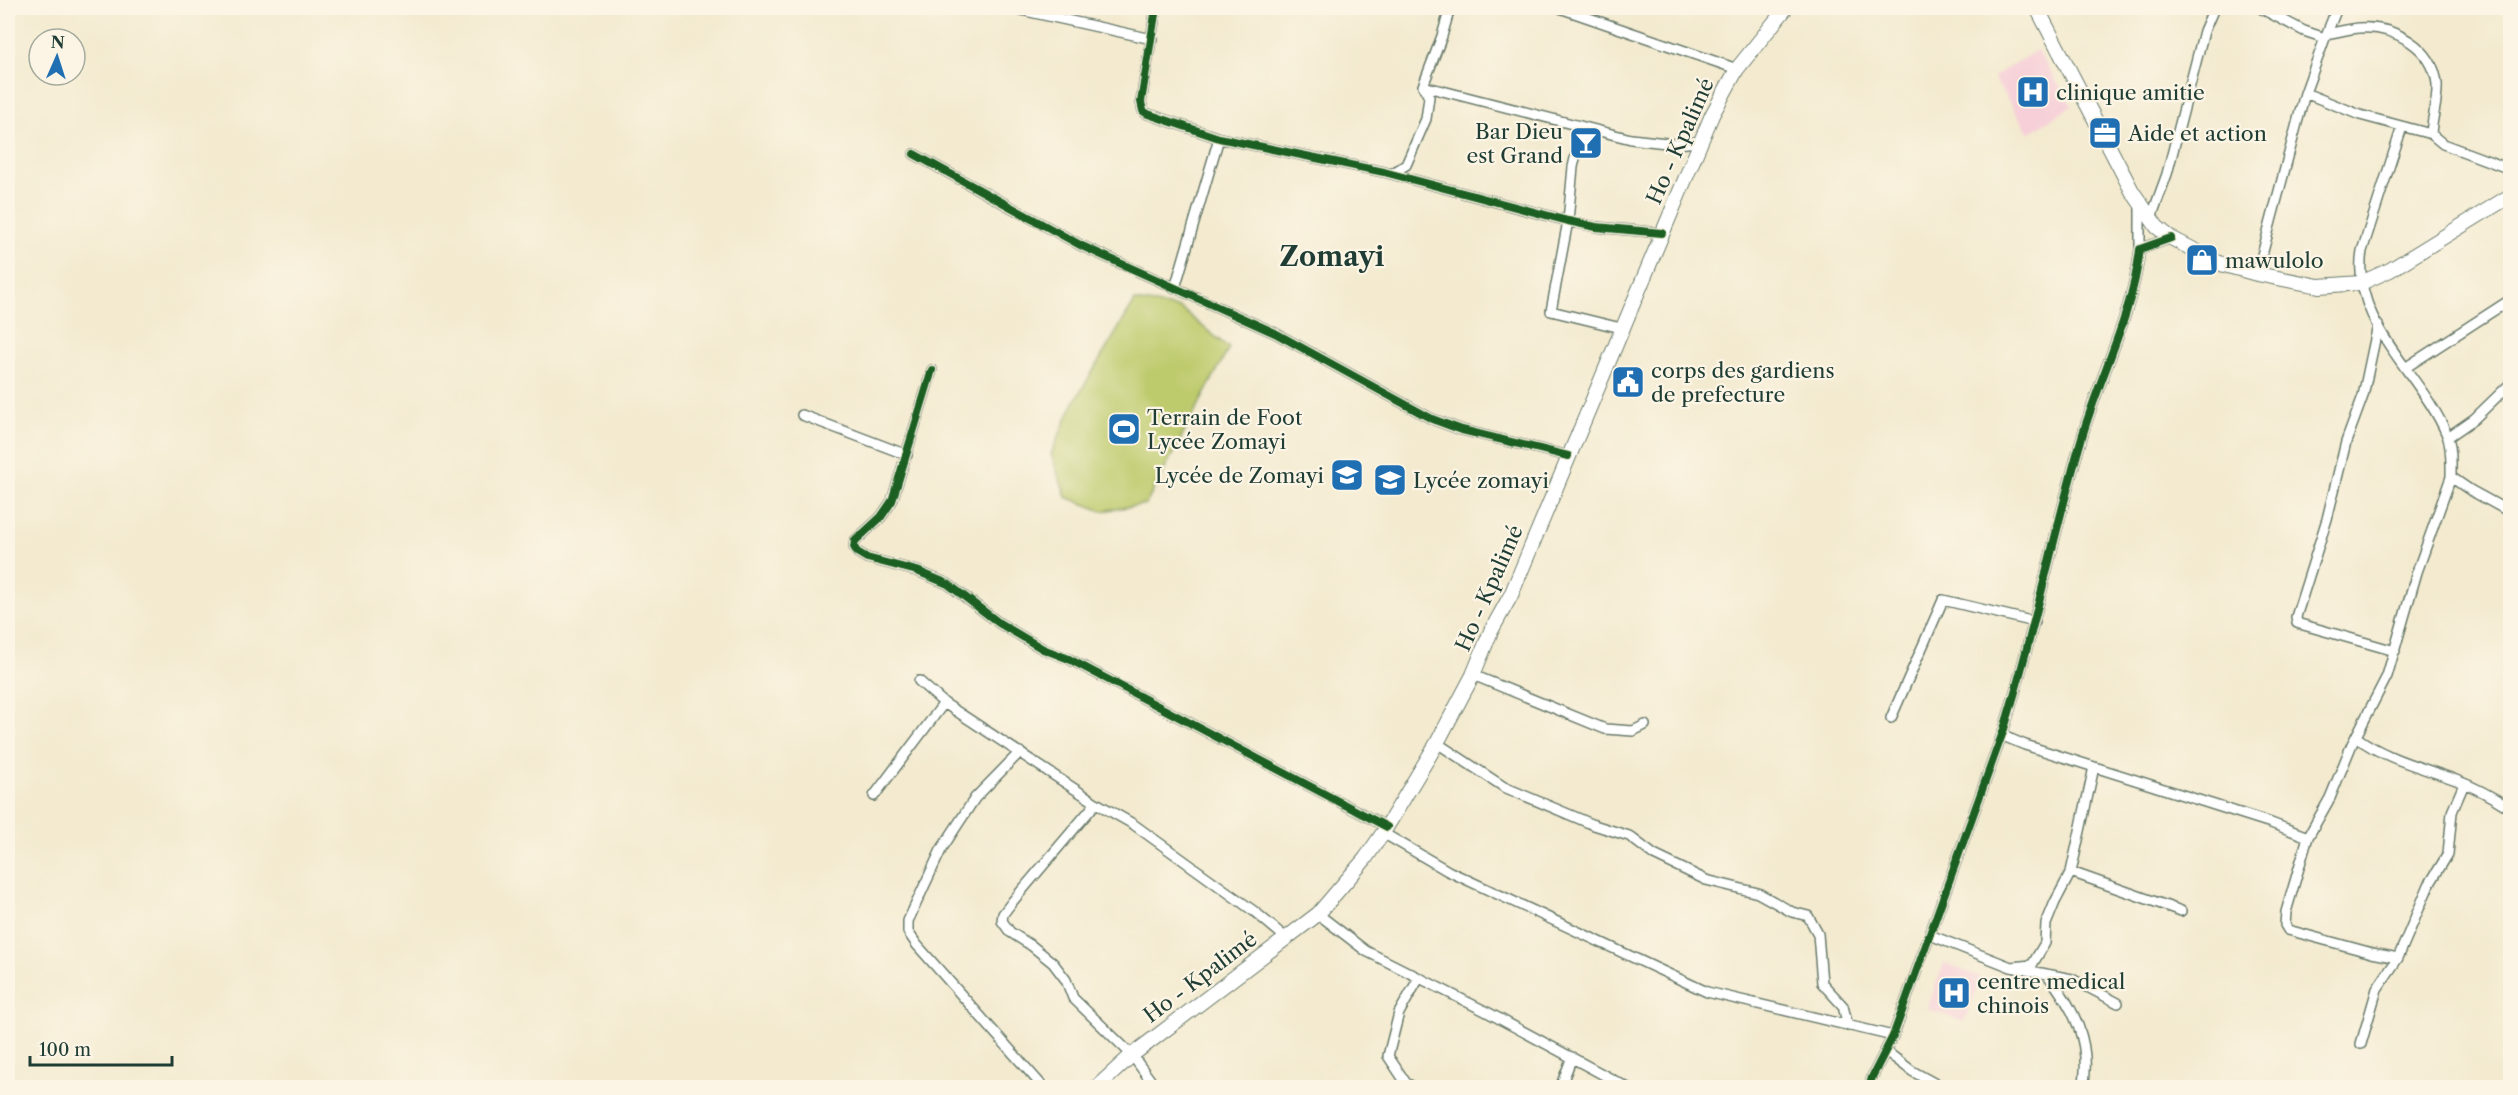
<svg xmlns="http://www.w3.org/2000/svg" width="2518" height="1095" viewBox="0 0 2518 1095" font-family="'Libre Caslon Text',serif">
  <style>
    .built { fill: #f6cfd8 }
    .garden { fill: #becb6d; stroke: #6e8450; stroke-width: 1.5 }
    .lines { fill: none; stroke-linecap: round; stroke-linejoin: round }
    .street-casing { stroke: #697a6a; stroke-width: 12 }
    .secondary-casing { stroke: #697a6a; stroke-width: 16 }
    .street { stroke: #fff; stroke-width: 9 }
    .secondary { stroke: #fff; stroke-width: 14 }
    .cycleway-casing { stroke: #fcf5e5; stroke-width: 11 }
    .cycleway { stroke: #1b5e20; stroke-width: 8 }
    .labels { text-anchor: middle; dominant-baseline: central; stroke-width: 4.5; stroke-linejoin: round; paint-order: stroke }
    .poi-label { font-size: 21px; fill: #1f3d34; stroke: #fcf5e5; text-anchor: start }
    .street-label { font-size: 21px; fill: #1f3d34; stroke: #fcf5e5 }
    .district-label { font-size: 27px; font-weight: bold; fill: #1f3d34; stroke: #fcf5e5 }
  </style>
  <rect width="100%" height="100%" fill="#fcf5e5"/>
  <filter id="ink" filterUnits="userSpaceOnUse"><feTurbulence type="fractalNoise" baseFrequency=".0167" numOctaves="2"/><feDisplacementMap in="SourceGraphic" scale="12" xChannelSelector="R" yChannelSelector="G"/><feConvolveMatrix kernelMatrix="1 2 1 2 8 2 1 2 1" color-interpolation-filters="sRGB"/></filter>
  <filter id="wash" filterUnits="userSpaceOnUse"><feTurbulence type="fractalNoise" baseFrequency=".008" numOctaves="4" result="noise"/><feDisplacementMap in="SourceGraphic" scale="24" xChannelSelector="R" yChannelSelector="G"/><feGaussianBlur stdDeviation="1.35" result="paint"/><feColorMatrix in="noise" values="0 0 0 0 0 0 0 0 0 0 0 0 0 0 0 0 0 1.4 0 .05"/><feComposite in="paint" operator="in"/></filter>
  <g filter="url(#wash)">
    <rect width="100%" height="100%" fill="#f3eacf"/>
    <path class="built" d="M2037,50L2072,106L2029,133L1993,77Z
      M1944,963L1981,977L1964,1022L1927,1009Z"/>
    <path class="garden" d="M1135,301L1180,308L1229,348L1146,504L1102,511L1066,497L1051,454L1073,404Z"/>
  </g>
  <g filter="url(#ink)">
    <g class="lines">
      <defs>
        <path id="street" d="M1012,8L1152,39
          M1156,8L1141,102L1143,111L1148,114L1219,138L1384,172L1568,221L1596,227L1662,233
          M1560,8L1737,69
          M2260,8L2304,31L2325,38L2337,8
          M2327,34C2337,32 2348,29 2359,28C2393,25 2433,47 2437,84C2438,101 2432,117 2431,134L2443,144L2510,169
          M1423,86L1631,139L1675,144L1699,142
          M2305,93L2360,115L2431,134
          M2402,127L2362,251C2350,323 2422,374 2447,435C2452,448 2451,463 2451,477L2470,490L2510,512
          M1582,128L1573,167L1568,221L1551,311L1621,328
          M914,154L1082,246L1275,333L1432,419L1462,430L1568,456
          M1391,174L1406,165L1426,119L1429,97L1423,86L1442,36L1450,8
          M2140,203V249
          M2151,218L2167,174L2204,31L2214,8
          M2257,274L2305,93L2325,38
          M1175,288L1219,138
          M2378,325L2363,396L2346,442L2327,519L2296,617L2297,623L2300,624L2395,651
          M2405,368L2510,300
          M932,370L892,501L881,517L855,541L854,547L857,552L867,558L917,571L948,584L999,623L1043,649L1069,659L1387,827
          M802,415L907,455
          M2448,437L2474,419L2510,384
          M2510,614V631
          M1473,675L1605,729L1633,731L1645,725
          M919,681L944,703L1096,803L1133,824L1255,912L1286,938
          M1891,718L1943,600L2035,622
          M2003,732L2008,738L2025,745L2271,823L2308,837L2286,912L2285,925L2288,930L2372,953L2398,958L2377,989L2361,1044
          M2356,737C2386,759 2421,767 2456,780C2475,787 2493,797 2510,808
          M1437,743L1504,787L1594,825L1629,836L1654,855L1706,880L1758,893L1792,912L1808,916L1818,934L1822,983L1843,1006L1848,1026
          M1020,752L975,798L941,850L908,921V932L917,945L1044,1088
          M874,796L944,703
          M1096,803L1012,902L1003,914L1002,921L1010,932L1032,946L1053,963L1066,980L1073,998L1132,1055L1156,1088
          M1383,833L1448,871L1707,992L1893,1036
          M2308,837L2330,798L2352,744L2387,676L2417,572L2451,477
          M2071,872L2181,911
          M1318,914L1366,951L1487,1012L1628,1088
          M1930,935L2011,967L2072,979L2118,1003
          M2398,958L2429,885L2448,854L2452,812L2464,784
          M2011,967L2032,965L2045,943L2046,924L2055,902L2071,872L2094,767
          M2047,974C2074,1008 2092,1043 2083,1088
          M1887,1052L1912,1071L1943,1088
          M1415,1088L1406,1083L1388,1056L1399,1013L1419,978
          M1560,1088L1572,1057
          M1869,1088L1872,1077L1893,1036L2003,732C2035,632 2054,528 2085,427C2104,368 2133,311 2140,249L2171,238"/>
        <path id="secondary" d="M2037,8L2132,191L2157,227L2171,238L2221,264L2257,274L2319,286L2361,283L2390,270L2510,196
          M1096,1088L1132,1055L1318,914L1365,859L1383,833L1437,743L1473,675L1491,631L1511,595L1712,115L1737,69L1786,8"/>
      </defs>
      <use href="#street" class="street-casing"/>
      <use href="#secondary" class="secondary-casing"/>
      <use href="#street" class="street"/>
      <use href="#secondary" class="secondary"/>
      <defs>
        <path id="cycleway" d="M1156,8L1141,102L1143,111L1148,114L1219,138L1384,172L1568,221L1596,227L1662,233
          M914,154L1082,246L1275,333L1432,419L1462,430L1568,456
          M932,370L892,501L881,517L855,541L854,547L857,552L867,558L917,571L948,584L999,623L1043,649L1069,659L1387,827
          M1869,1088L1872,1077L1893,1036L2003,732C2035,632 2054,528 2085,427C2104,368 2133,311 2140,249L2171,238"/>
      </defs>
      <use href="#cycleway" class="cycleway-casing"/>
      <use href="#cycleway" class="cycleway"/>
    </g>
  </g>
  <defs>
    <symbol id="hospital-square" viewBox="-11 -11 22 22"><rect x="-9" y="-9" width="18" height="18" rx="4" fill="#1f6fb2" stroke="#fcf5e5"/><path d="M-5-5h3v3.5h4V-5h3V5h-3V1.5h-4V5h-3Z" fill="#fff"/></symbol>
    <symbol id="office-square" viewBox="-11 -11 22 22"><rect x="-9" y="-9" width="18" height="18" rx="4" fill="#1f6fb2" stroke="#fcf5e5"/><path d="M-6-3h4V-5.5h4V-3h4V5H-6ZM-1-4.5V-3h2v-1.5ZM-6 0V1H6V0Z" fill="#fff"/></symbol>
    <symbol id="bar-square" viewBox="-11 -11 22 22"><rect x="-9" y="-9" width="18" height="18" rx="4" fill="#1f6fb2" stroke="#fcf5e5"/><path d="M-6-5H6L.8 .8V4.5H3.5V6h-7V4.5H-.8V.8Z" fill="#fff"/></symbol>
    <symbol id="shop-square" viewBox="-11 -11 22 22"><rect x="-9" y="-9" width="18" height="18" rx="4" fill="#1f6fb2" stroke="#fcf5e5"/><path d="M-5-2.5h2.3a2.7 3.5 0 0 1 5.4 0H5L5.5 6h-11ZM-1.5-2.5h3a1.5 2.3 0 0 0-3 0Z" fill="#fff"/></symbol>
    <symbol id="civic-square" viewBox="-11 -11 22 22"><rect x="-9" y="-9" width="18" height="18" rx="4" fill="#1f6fb2" stroke="#fcf5e5"/><path d="M-.6-6.5H3V-4.5H.6V-3L4-1V1h2V6H-6V1h2V-1L-.6-3ZM-1.2 2.5V6h2.4V2.5Z" fill="#fff"/></symbol>
    <symbol id="stadium-square" viewBox="-11 -11 22 22"><rect x="-9" y="-9" width="18" height="18" rx="4" fill="#1f6fb2" stroke="#fcf5e5"/><path d="M0-5a6.5 5 0 1 0 0 10a6.5 5 0 1 0 0-10ZM-3.5-1.8h7v3.6h-7Z" fill="#fff"/></symbol>
    <symbol id="school-square" viewBox="-11 -11 22 22"><rect x="-9" y="-9" width="18" height="18" rx="4" fill="#1f6fb2" stroke="#fcf5e5"/><path d="M0-5L7-2L0 1L-7-2ZM-4 1L0 2.5L4 1V4Q0 6-4 4Z" fill="#fff"/></symbol>
    <symbol id="university-square" viewBox="-11 -11 22 22"><rect x="-9" y="-9" width="18" height="18" rx="4" fill="#1f6fb2" stroke="#fcf5e5"/><path d="M0-5L7-2L0 1L-7-2ZM-4 1L0 2.5L4 1V4Q0 6-4 4Z" fill="#fff"/></symbol>
  </defs>
  <g fill-rule="evenodd">
    <use href="#hospital-square" x="2014" y="73" width="38" height="38"/>
    <use href="#office-square" x="2086" y="114" width="38" height="38"/>
    <use href="#bar-square" x="1567" y="124" width="38" height="38"/>
    <use href="#shop-square" x="2183" y="241" width="38" height="38"/>
    <use href="#civic-square" x="1609" y="363" width="38" height="38"/>
    <use href="#stadium-square" x="1105" y="410" width="38" height="38"/>
    <use href="#school-square" x="1328" y="456" width="38" height="38"/>
    <use href="#university-square" x="1371" y="461" width="38" height="38"/>
    <use href="#hospital-square" x="1935" y="974" width="38" height="38"/>
  </g>
  <g class="labels">
    <g class="poi-label">
      <text x="2056" y="92">clinique amitie</text>
      <text x="1563" y="131" text-anchor="end">Bar Dieu<tspan x="1563" dy="24">est Grand</tspan></text>
      <text x="2128" y="133">Aide et action</text>
      <text x="2225" y="260">mawulolo</text>
      <text x="1651" y="370">corps des gardiens<tspan x="1651" dy="24">de prefecture</tspan></text>
      <text x="1147" y="417">Terrain de Foot<tspan x="1147" dy="24">Lycée Zomayi</tspan></text>
      <text x="1324" y="475" text-anchor="end">Lycée de Zomayi</text>
      <text x="1413" y="480">Lycée zomayi</text>
      <text x="1977" y="981">centre medical<tspan x="1977" dy="24">chinois</tspan></text>
    </g>
    <g class="street-label">
      <text transform="translate(1680 141) rotate(-66)">Ho - Kpalimé</text>
      <text transform="translate(1489 588) rotate(-66)">Ho - Kpalimé</text>
      <text transform="translate(1200 977) rotate(-37)">Ho - Kpalimé</text>
    </g>
    <g class="district-label">
      <text x="1332" y="256">Zomayi</text>
    </g>
  </g>
  <rect width="2518" height="1095" fill="none" stroke="#fcf5e5" stroke-width="30"/>
  <g transform="translate(57 57) rotate(3)"><circle r="28" fill="#fcf5e5" stroke="#a4ab9e" stroke-width="1.5"/>
  <path d="M0-4.5L10 22L0 15L-10 22Z" fill="#1f6fb2"/>
  <text y="-9" font-size="16" font-weight="bold" text-anchor="middle" fill="#1f3d34">N</text>
  </g>
  <path d="M30 1056v9h142v-9" fill="none" stroke="#1f3d34" stroke-width="3"/>
  <text x="39" y="1056" font-size="18" fill="#1f3d34" stroke="#fcf5e5" stroke-width="4.5" paint-order="stroke">100 m</text>
</svg>
